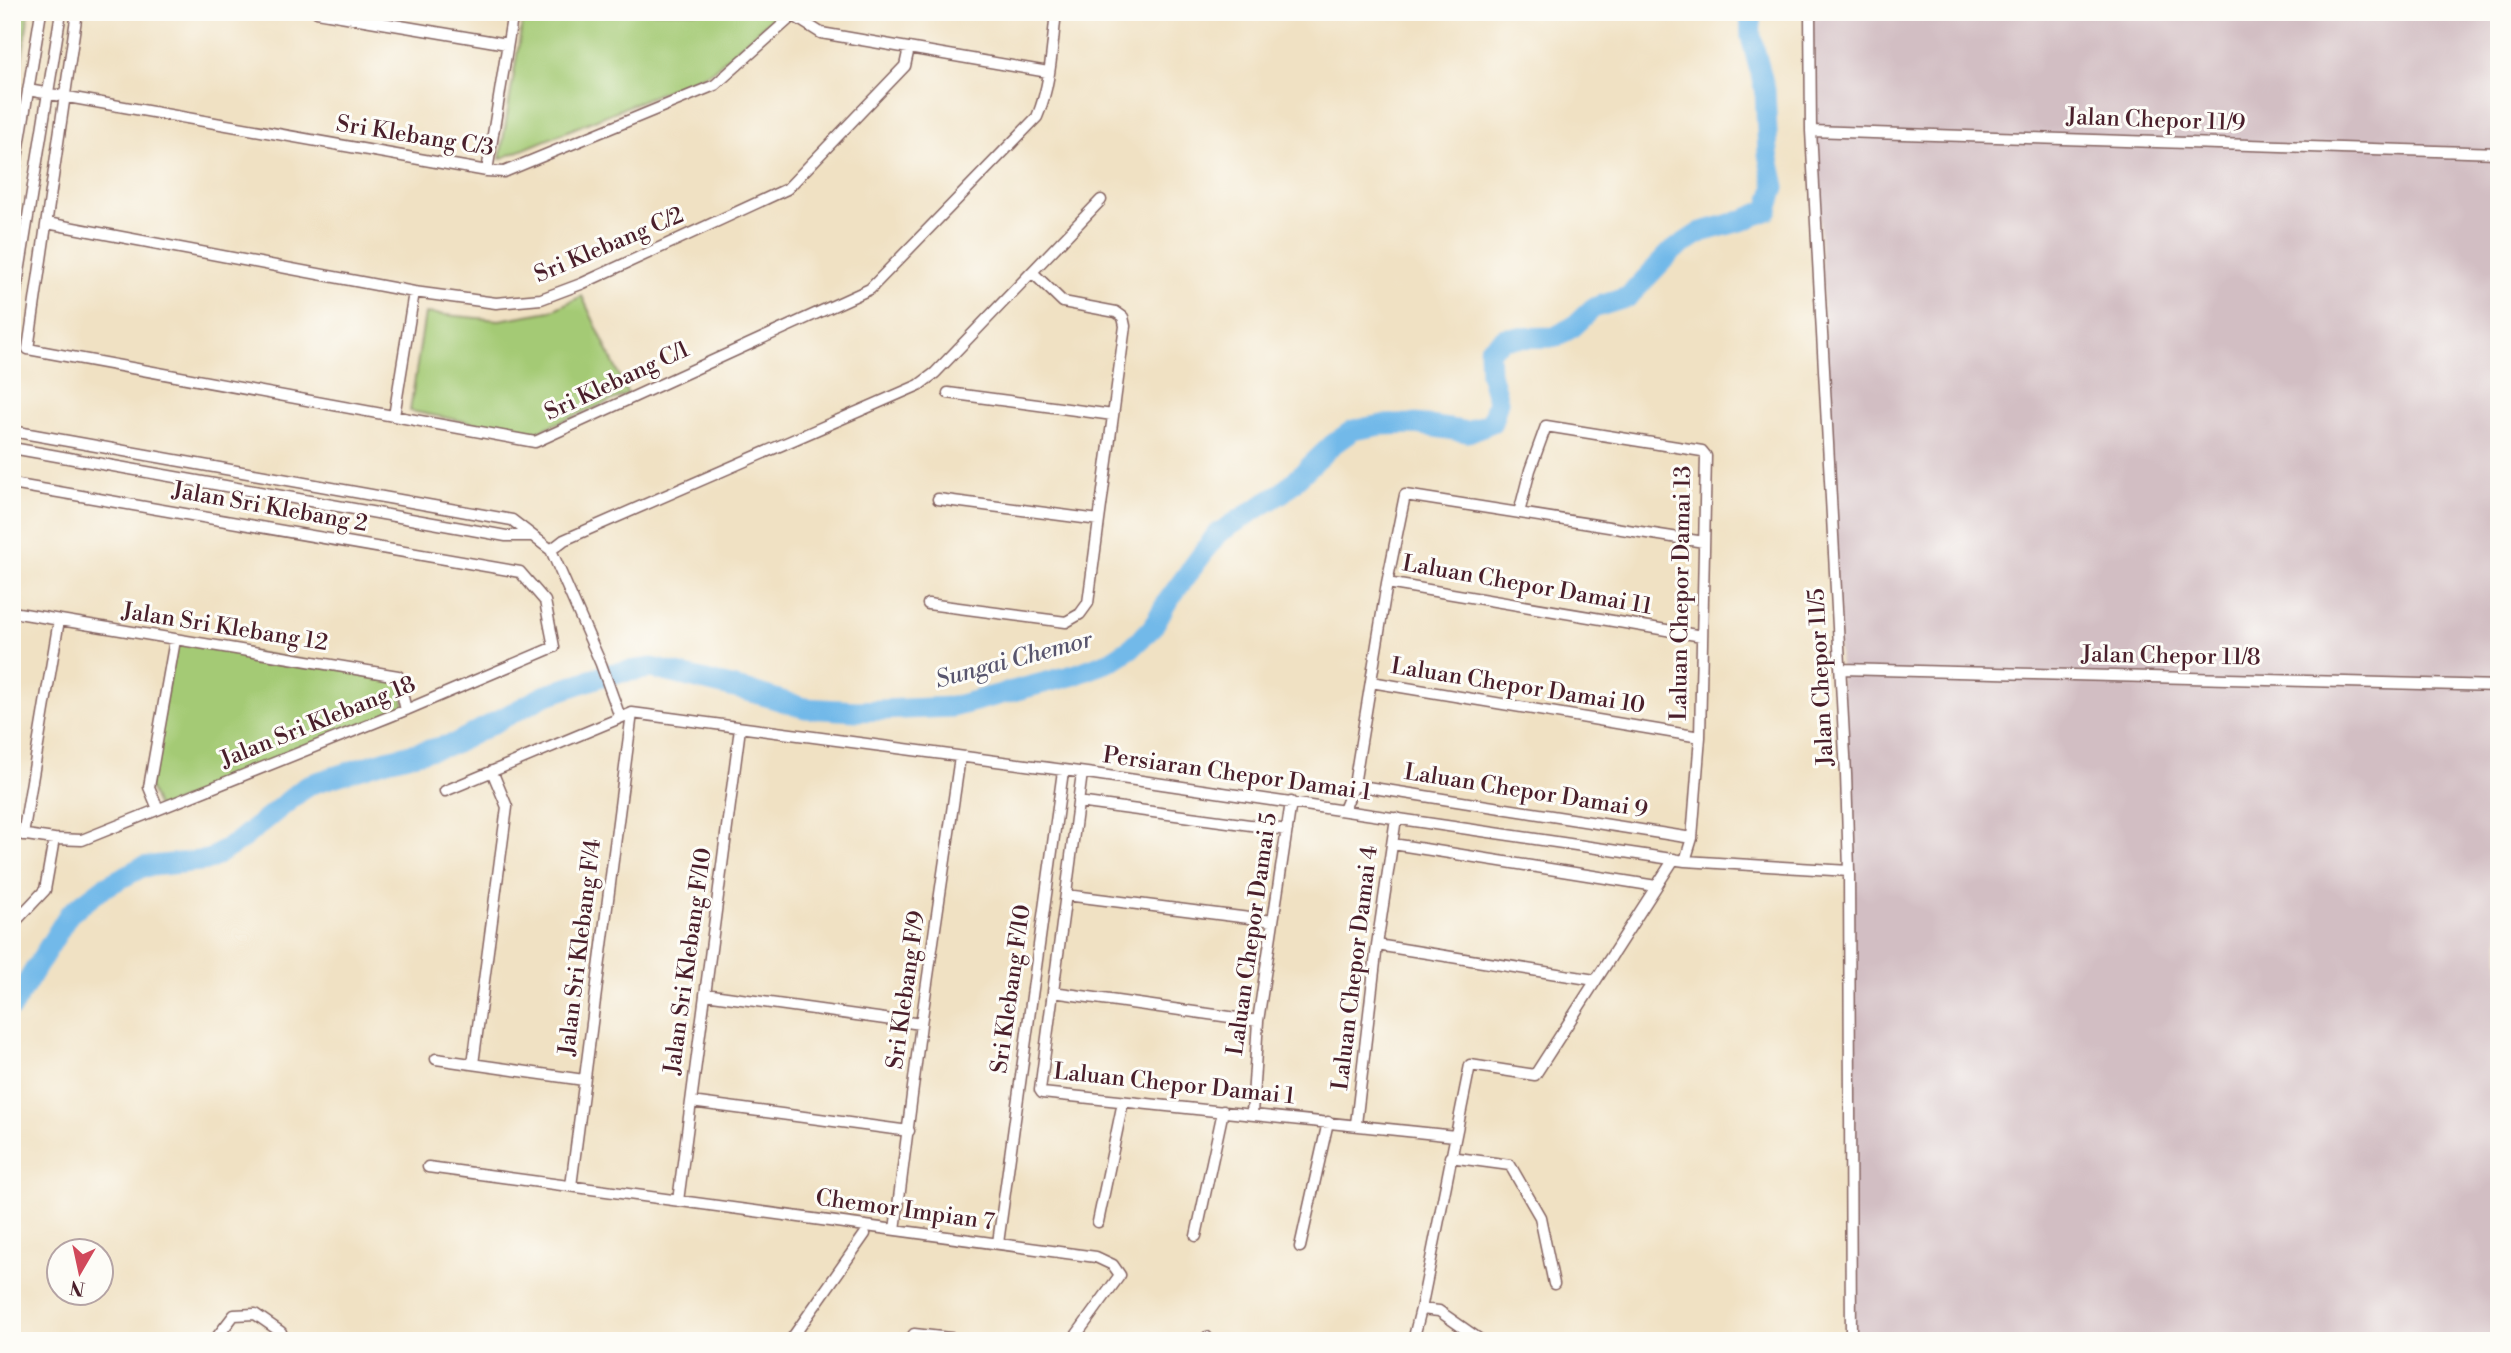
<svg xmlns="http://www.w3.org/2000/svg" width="2511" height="1353" viewBox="0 0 2511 1353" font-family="'Libre Bodoni',serif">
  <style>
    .industrial { fill: #d2bec3 }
    .green { fill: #a4ca74; stroke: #777450; stroke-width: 2 }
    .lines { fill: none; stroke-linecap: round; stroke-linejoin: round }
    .river { stroke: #72b9e9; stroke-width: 21 }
    .minor-casing { stroke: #846360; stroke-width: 13 }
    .minor { stroke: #fff; stroke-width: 10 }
    .labels { text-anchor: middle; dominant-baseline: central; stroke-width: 6; stroke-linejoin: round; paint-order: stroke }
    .street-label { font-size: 23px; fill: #4a1f2b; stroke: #fdfcf7 }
    .water-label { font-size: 24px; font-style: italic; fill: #58556e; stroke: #fdfcf7 }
  </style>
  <rect width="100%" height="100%" fill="#fdfcf7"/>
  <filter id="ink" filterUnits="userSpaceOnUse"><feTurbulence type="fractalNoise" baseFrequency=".0143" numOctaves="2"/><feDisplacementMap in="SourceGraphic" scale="14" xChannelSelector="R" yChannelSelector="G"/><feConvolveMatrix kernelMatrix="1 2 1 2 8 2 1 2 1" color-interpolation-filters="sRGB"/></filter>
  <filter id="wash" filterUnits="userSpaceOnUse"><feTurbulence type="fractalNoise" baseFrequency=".00686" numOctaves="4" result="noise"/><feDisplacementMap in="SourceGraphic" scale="28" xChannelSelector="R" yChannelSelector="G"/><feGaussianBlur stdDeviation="1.57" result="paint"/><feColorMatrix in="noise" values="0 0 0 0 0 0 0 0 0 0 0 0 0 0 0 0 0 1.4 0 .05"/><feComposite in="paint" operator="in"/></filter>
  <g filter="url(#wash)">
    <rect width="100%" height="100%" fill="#f0e1c3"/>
    <path class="industrial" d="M1810,12H2499V1341H1851L1849,871Z"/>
    <path class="green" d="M12,12H29L12,123Z
      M524,12H779L711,72L500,159Z
      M582,296L628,394L531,434L410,411L425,313L499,320L550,311Z
      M175,640L398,676L406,710L158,809L149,787Z"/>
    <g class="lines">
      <path class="river" d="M12,1007L69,914L103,888L142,867L209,860L239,841L308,785L387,760L454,744L544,696L608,674L652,668L756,693L805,708L857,711L952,707L1074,675L1111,661L1131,648L1152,628L1167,602L1217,534L1283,492L1332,445L1353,430L1382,425L1416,424L1468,432L1492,422L1498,401L1490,373L1489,350L1505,338L1555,337L1573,327L1593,308L1628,297L1672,251L1701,232L1741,221L1768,210L1775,187L1768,154L1765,90L1751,37L1750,12"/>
    </g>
  </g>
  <g filter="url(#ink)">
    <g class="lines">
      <defs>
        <path id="minor" d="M77,12L28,349L535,442L870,289L1037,117C1051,85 1052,46 1056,12
          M317,12L507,44
          M1810,12L1811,131L1846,774L1849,871L1851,1341
          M794,16L821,33L1048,72
          M28,90L487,171L504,172L715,85L797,12
          M1811,131L2499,153
          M487,171L513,12
          M12,189L41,12
          M47,223L414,292L496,303L541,299L581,284L787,189L905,66L909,48
          M12,316L61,12
          M948,393L1113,415
          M394,416L414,292
          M12,431L512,520L551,550L601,664L620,717
          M12,448L506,536H531
          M12,484L520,572L545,601L554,647L406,710L82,840L54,839L12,833
          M938,499L1099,520
          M1519,513L1530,470L1546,426L1702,451L1706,456L1700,737L1692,838L1685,861
          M551,550L564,540L919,385L935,373L1101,200
          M1387,583L1702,636
          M928,604L1066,622L1080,614L1088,603L1125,326L1123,317L1116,312L1063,302L1032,272
          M12,612L398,676L406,710
          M1842,669L2499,686
          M1371,682L1700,737
          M1082,773L1040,1090L1042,1093L1455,1136
          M1354,785L1692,838
          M445,791L632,713L1094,774L1685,861L1849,871
          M1078,802L1287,830
          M158,809L149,787L175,640
          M1344,810L1354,785L1387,583L1405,495L1704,542
          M23,835L59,620
          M1393,844L1656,886
          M1066,895L1273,921
          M12,925L45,890L54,839
          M1377,945L1595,980
          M1053,992L1258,1021
          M705,994L921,1024
          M436,1059L584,1080
          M473,1064L507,807L492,771
          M691,1102L909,1131
          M1252,1114L1258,1021L1291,802
          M1356,1124L1377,945L1396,818
          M1450,1157L1510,1165L1540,1217L1554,1284
          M428,1167L1096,1257L1113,1265L1120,1275L1072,1341
          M571,1186L632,713
          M678,1201L740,728
          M1098,1222L1123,1102
          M895,1230L921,1024L960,757
          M1196,1236L1223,1111
          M998,1243L1063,771
          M1300,1247L1328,1122
          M1421,1309L1470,1065L1535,1075L1674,859
          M214,1341L234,1315L255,1314L281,1332
          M790,1341L865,1234
          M909,1341L914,1334L977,1341
          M1204,1341L1207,1337
          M1413,1341L1421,1309L1439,1311L1482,1341"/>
      </defs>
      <use href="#minor" class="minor-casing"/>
      <use href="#minor" class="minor"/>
    </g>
  </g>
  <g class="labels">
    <g class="street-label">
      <text transform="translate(2156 120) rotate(2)">Jalan Chepor 11/9</text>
      <text transform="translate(415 136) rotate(9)">Sri Klebang C/3</text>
      <text transform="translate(609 245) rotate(-23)">Sri Klebang C/2</text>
      <text transform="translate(617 381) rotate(-25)">Sri Klebang C/1</text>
      <text transform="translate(270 507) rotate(10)">Jalan Sri Klebang 2</text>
      <text transform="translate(1527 585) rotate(10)">Laluan Chepor Damai 11</text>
      <text transform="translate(1681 593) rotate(-89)">Laluan Chepor Damai 13</text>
      <text transform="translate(225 627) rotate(9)">Jalan Sri Klebang 12</text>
      <text transform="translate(2171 656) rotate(1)">Jalan Chepor 11/8</text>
      <text transform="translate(1821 677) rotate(-93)">Jalan Chepor 11/5</text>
      <text transform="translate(1518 686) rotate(9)">Laluan Chepor Damai 10</text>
      <text transform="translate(318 722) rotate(-22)">Jalan Sri Klebang 18</text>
      <text transform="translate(1237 774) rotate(8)">Persiaran Chepor Damai 1</text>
      <text transform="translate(1526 791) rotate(9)">Laluan Chepor Damai 9</text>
      <text transform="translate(1252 934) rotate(-82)">Laluan Chepor Damai 5</text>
      <text transform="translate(580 947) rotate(-83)">Jalan Sri Klebang F/4</text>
      <text transform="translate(688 961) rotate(-82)">Jalan Sri Klebang F/10</text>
      <text transform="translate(1355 968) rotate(-83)">Laluan Chepor Damai 4</text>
      <text transform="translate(1011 989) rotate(-82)">Sri Klebang F/10</text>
      <text transform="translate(906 990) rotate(-82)">Sri Klebang F/9</text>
      <text transform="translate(1174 1084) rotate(6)">Laluan Chepor Damai 1</text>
      <text transform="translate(905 1210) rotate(8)">Chemor Impian 7</text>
    </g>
    <g class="water-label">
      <text transform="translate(1014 660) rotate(-15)">Sungai Chemor</text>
    </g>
  </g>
  <rect width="2511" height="1353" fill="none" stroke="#fdfcf7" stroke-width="42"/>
  <g transform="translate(80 1272) rotate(189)"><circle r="33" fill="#fdfcf7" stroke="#b5a4a5" stroke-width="2"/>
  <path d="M0-5L12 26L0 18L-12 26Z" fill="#d1495b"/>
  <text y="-10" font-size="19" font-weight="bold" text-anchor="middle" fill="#4a1f2b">N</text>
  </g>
</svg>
